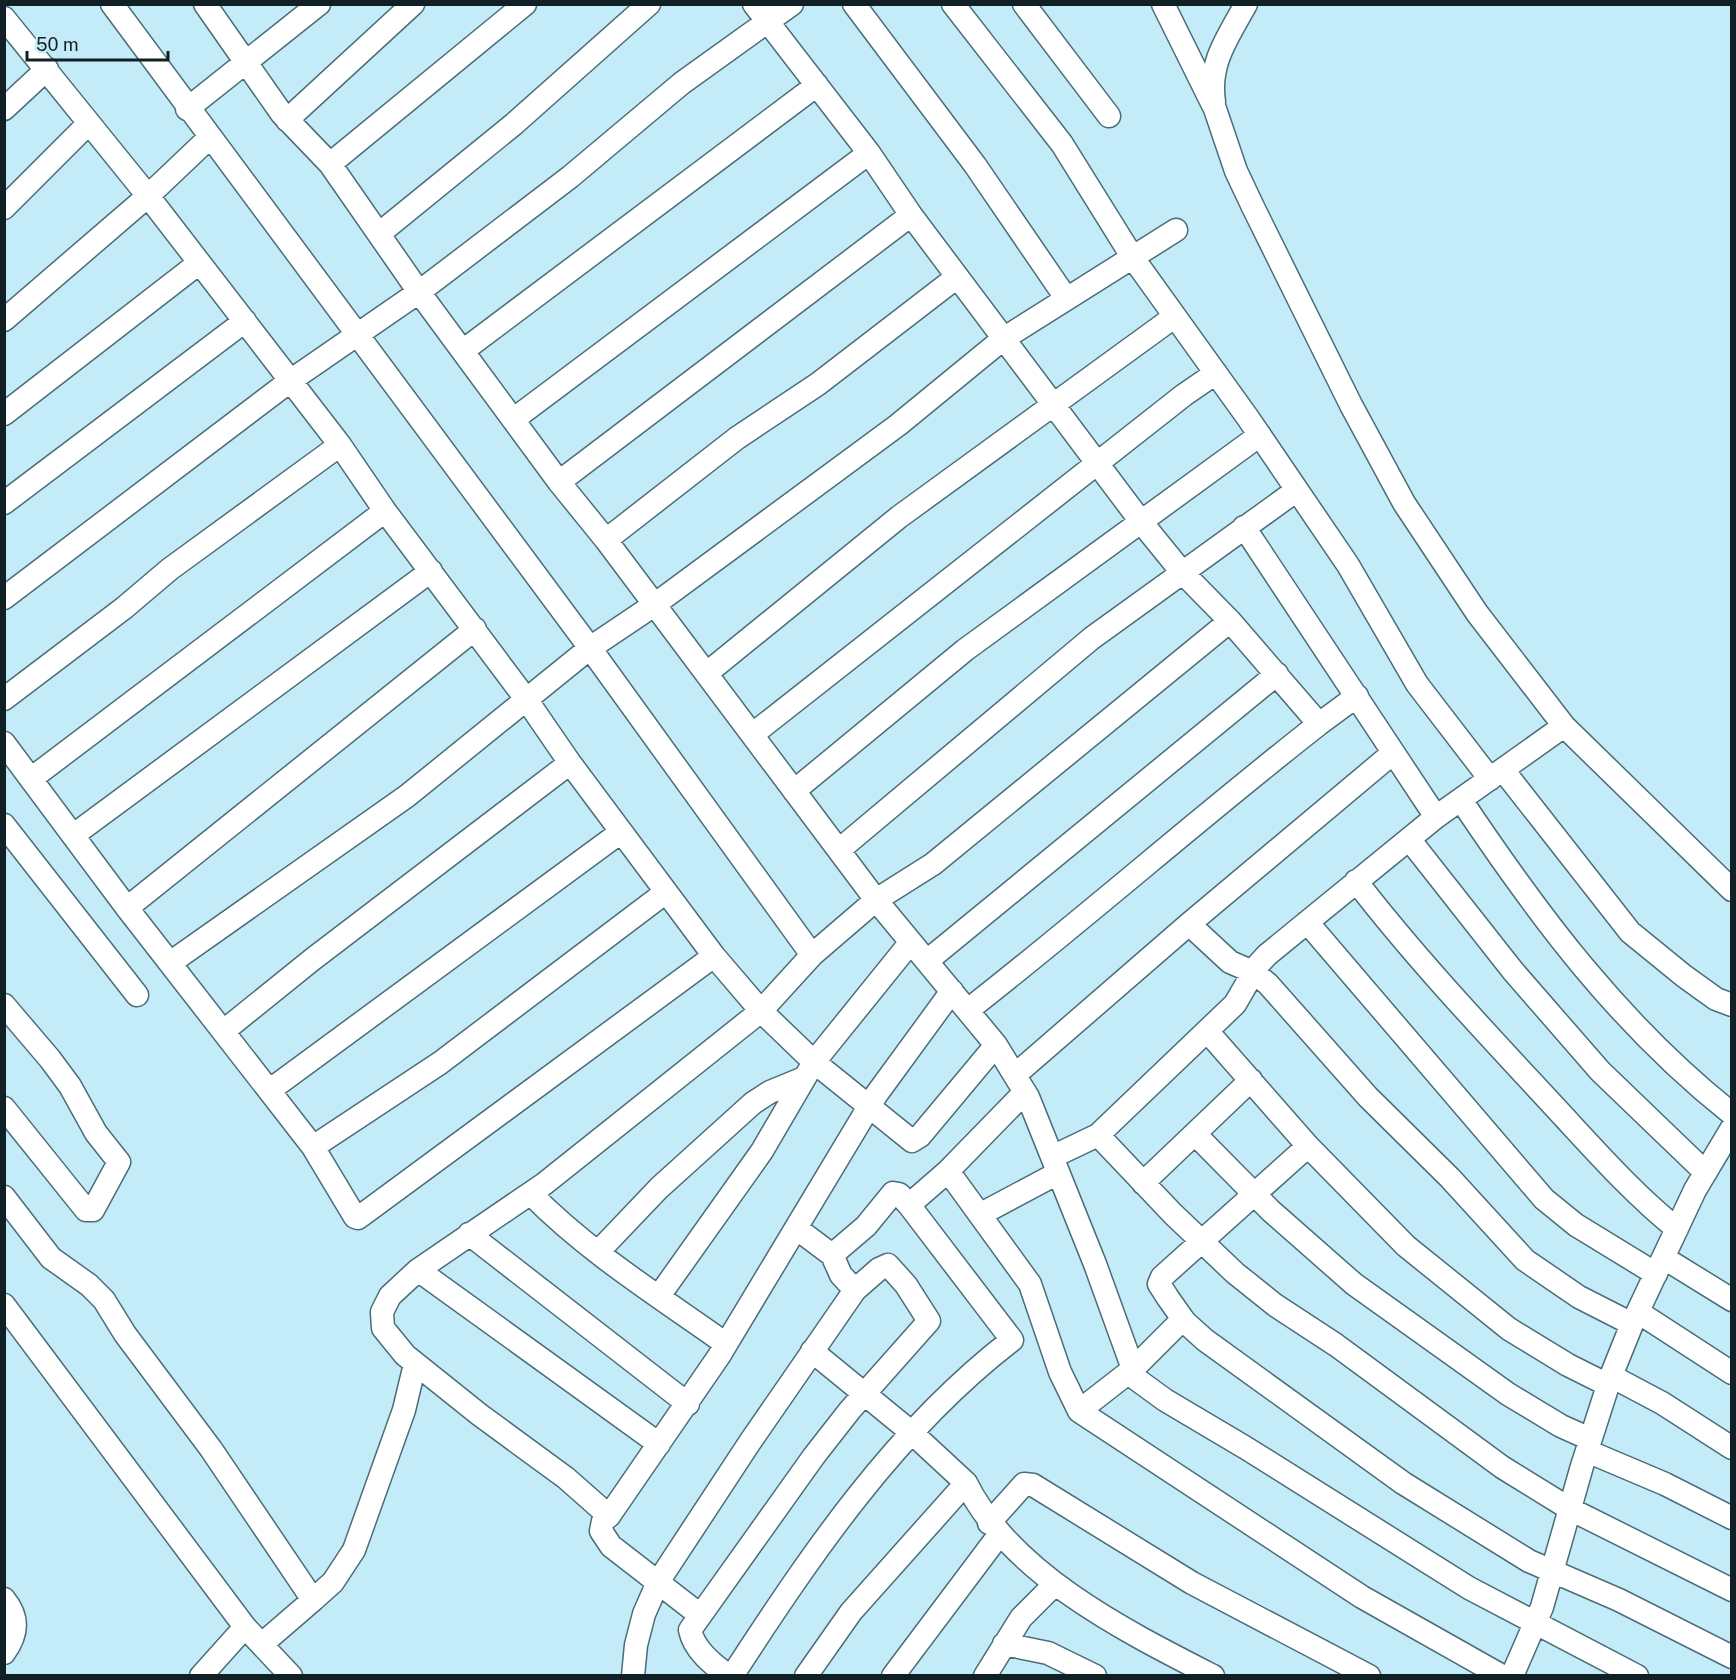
<svg xmlns="http://www.w3.org/2000/svg" width="1736" height="1680" viewBox="0 0 1736 1680" font-family="'Public Sans',sans-serif">
  <style>
    .lines { fill: none; stroke-linecap: round; stroke-linejoin: round }
    .minor-casing { stroke: #4a6d78; stroke-width: 25 }
    .minor { stroke: #fff; stroke-width: 22 }
  </style>
  <rect width="100%" height="100%" fill="#c4ebf8"/>
  <g class="lines">
    <defs>
      <path id="minor" d="M112,4L590,648L812,955
        M205,4L282,114L330,164L419,292L559,482L606,540L876,900L996,1045L1028,1097L1095,1264L1133,1369
        M754,4L869,153L911,215L1142,523L1181,571L1230,621L1319,724C1200,817 1087,917 968,1010
        M854,4L975,165L1066,298
        M953,4L1062,144L1133,258L1248,418L1348,565L1417,684L1490,779
        M1024,4L1109,116
        M1163,4L1215,109L1236,171L1253,207L1351,405L1404,503L1477,613L1564,726L1732,890
        M4,18L148,196L340,445L385,511L526,699L570,763L714,956L761,1011L814,1062L912,1141L920,1136L996,1045
        M1214,102C1208,63 1228,37 1246,4
        M4,109L47,69
        M187,109L319,4
        M287,120L413,4
        M330,164L525,4
        M4,208L89,123
        M380,233L514,124L649,4
        M4,320L148,196L209,138
        M464,350L817,85
        M4,414L199,263
        M514,419L869,153
        M559,482L911,215
        M4,503L245,321
        M1244,527L1436,817
        M606,540L737,438L818,384L957,277
        M4,598L290,381L419,292L570,177L682,83L792,4
        M707,673L899,517L1174,317
        M4,699L124,608L170,569L340,445
        M1319,724L1357,696
        M753,734L1184,395L1216,373
        M4,743L127,908L313,1147L355,1217L358,1218L714,956
        M1503,770L1630,932L1684,976L1716,999L1732,1005
        M32,778L385,511
        M794,791L965,650L1260,435
        M1461,800C1540,918 1620,1025 1732,1114
        M4,825L137,995
        M75,834L431,571
        M1409,839L1513,971L1600,1071L1705,1172
        M839,850L1092,638L1297,490
        M1356,881C1420,964 1493,1040 1564,1117C1600,1156 1636,1196 1677,1229
        M127,908L475,629
        M1307,922L1544,1199L1576,1225L1656,1274
        M1189,924L1230,962L1253,972L1268,984L1368,1097L1450,1178L1525,1260L1579,1297L1632,1324
        M927,961L1277,674
        M170,963L407,796L590,648L654,605L898,425L1003,339L1176,230
        M952,991L876,1095L719,1356L609,1516L566,1478L480,1415L405,1355L383,1328L382,1312L390,1296L418,1270L544,1184L761,1011L812,955L876,900L933,864L1230,621
        M4,1005L50,1059L70,1086L96,1133L119,1162L93,1210H86L4,1108
        M225,1030L313,959L570,763
        M1207,1031L1308,1146L1406,1246L1509,1329L1568,1365L1608,1385
        M1016,1074L1189,924L1393,753
        M270,1090L621,832
        M1195,1134L1271,1211L1354,1284L1508,1394L1561,1426L1590,1439
        M1098,1135L1173,1214L1235,1273L1275,1305L1336,1345L1502,1467L1570,1509L1732,1590
        M1308,1146L1162,1277L1159,1284L1168,1298L1185,1322L1205,1340L1403,1483L1529,1561L1619,1600L1732,1657
        M313,1147L440,1063L666,892
        M1052,1157L1098,1135L1235,1004L1257,966L1267,955L1436,817L1564,726
        M948,1171L1030,1284L1060,1372L1079,1411L1362,1597L1502,1676
        M1143,1183L1251,1080
        M531,1194C588,1252 660,1297 726,1344
        M4,1197L51,1258L89,1285L104,1300L125,1334L211,1449L313,1600L262,1644
        M981,1214L1058,1173
        M796,1228L832,1255L866,1226L893,1193L899,1194L909,1205L948,1171L1025,1092
        M469,1234L688,1404
        M598,1252L659,1188L753,1103L770,1092L804,1078
        M1664,1258L1732,1300
        M418,1270L659,1444
        M659,1296L762,1151L814,1062L910,943
        M4,1305L245,1627L291,1676
        M1638,1312L1732,1373
        M1128,1373L1165,1400L1246,1448L1469,1588L1637,1676
        M1611,1376L1662,1403L1732,1448
        M1079,1411L1133,1369L1183,1319
        M1587,1451L1665,1484L1732,1518
        M966,1483C1011,1574 1125,1631 1213,1676
        M609,1516L603,1521L601,1531L611,1546L700,1615
        M989,1523L1024,1484L1033,1485L1192,1583L1369,1676
        M4,1599C19,1617 18,1634 4,1653
        M313,1600L333,1582L354,1550L404,1410L415,1364
        M1004,1644L1048,1653L1095,1676
        M201,1676L245,1627
        M633,1676L636,1645L644,1614L658,1582L750,1442L855,1290L841,1275L832,1255
        M729,1676C713,1665 694,1650 690,1630L814,1456L850,1410L929,1321L906,1285L888,1265L879,1269L855,1290
        M732,1676C812,1553 895,1430 1012,1340L909,1205
        M806,1676L851,1612L966,1483L911,1432L812,1351
        M893,1676L999,1535
        M985,1676L1021,1618L1054,1585
        M1512,1676L1542,1607L1582,1466L1611,1376L1632,1324L1695,1190L1732,1128"/>
    </defs>
    <use href="#minor" class="minor-casing"/>
    <use href="#minor" class="minor"/>
  </g>
  <rect width="1736" height="1680" fill="none" stroke="#112025" stroke-width="12"/>
  <path d="M27 51v9h141v-9" fill="none" stroke="#112025" stroke-width="3"/>
  <text x="36" y="51" font-size="18" fill="#112025" stroke="#c4ebf8" stroke-width="4.5" paint-order="stroke">50 m</text>
</svg>
